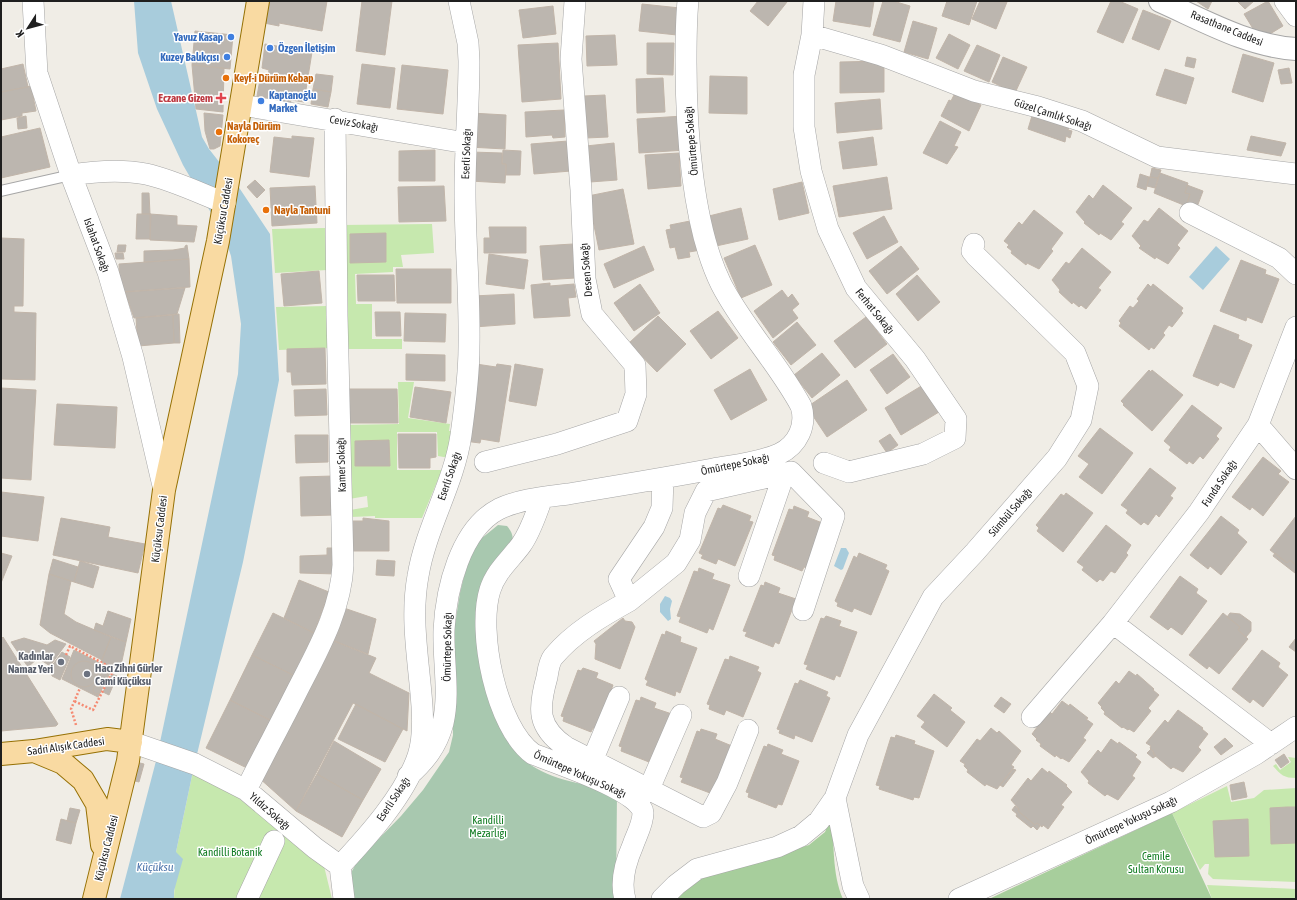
<svg xmlns="http://www.w3.org/2000/svg" width="1297" height="900" viewBox="0 0 1297 900" font-family="'Asap Condensed',sans-serif">
  <style>
    .grass { fill: #c6e8ae }
    .forest { fill: #a7ce9c }
    .cemetery { fill: #a8c8af }
    .water { fill: #a8ccdc }
    .building { fill: #bcb6af; stroke: #c1b5a9 }
    .lines { fill: none; stroke-linecap: round; stroke-linejoin: round }
    .service-casing { stroke: #a6a6a6; stroke-width: 12 }
    .minor-casing { stroke: #a6a6a6; stroke-width: 22 }
    .tertiary-casing { stroke: #a6a6a6; stroke-width: 24 }
    .primary-casing { stroke: #967105; stroke-width: 24 }
    .path { stroke: #f58a72; stroke-width: 2.5; stroke-dasharray: 2 2; stroke-linecap: butt }
    .service { stroke: #fff; stroke-width: 10 }
    .minor { stroke: #fff; stroke-width: 21 }
    .tertiary { stroke: #fff; stroke-width: 22 }
    .primary { stroke: #f9daa2; stroke-width: 22 }
    .shop-dot { fill: #3f7fe0; stroke: #fff; stroke-width: 1.5 }
    .food-dot { fill: #e8710a; stroke: #fff; stroke-width: 1.5 }
    .health-dot { fill: #e0444e; stroke: #fff; stroke-width: 1.5 }
    .worship-dot { fill: #6b7280; stroke: #fff; stroke-width: 1.5 }
    .labels { text-anchor: middle; dominant-baseline: central; stroke-width: 3; stroke-linejoin: round; paint-order: stroke }
    .street-label { font-size: 11px; fill: #1f1f1f; stroke: #fff }
    .shop-label { font-size: 11px; font-weight: bold; fill: #366cbe; stroke: #fff; text-anchor: end }
    .food-label { font-size: 11px; font-weight: bold; fill: #c56008; stroke: #fff; text-anchor: start }
    .health-label { font-size: 11px; font-weight: bold; fill: #be3a42; stroke: #fff; text-anchor: end }
    .worship-label { font-size: 11px; font-weight: bold; fill: #5b616d; stroke: #fff; text-anchor: end }
    .park-label { font-size: 11px; fill: #107b21; stroke: #fff }
    .water-label { font-size: 12px; font-style: italic; fill: #4f76ac; stroke: #fff }
  </style>
  <rect width="100%" height="100%" fill="#f0ede6"/>
  <path class="grass" d="M432,224L434,253L401,255L403,267H393V272L355,274L356,304H372V339H402V349H342L341,225Z
    M325,228L327,270L275,273L272,229Z
    M328,306L330,348L279,350L276,307Z
    M398,382H414L408,418L450,424L449,431H455L449,458L438,456L437,432H397V470H442L422,518H375V516L351,517L350,510L368,507L367,496L349,499L344,425L399,424Z
    M1288,757L1296,758V778C1284,778 1281,775 1273,766L1276,764L1280,770L1291,762Z
    M193,771L226,788L324,866L332,899H174L176,852Z
    M1227,786L1231,802L1254,798L1264,790L1296,788V882L1213,879L1208,874L1209,864H1205L1200,870L1172,813Z
    M1207,885L1296,889V899H1212Z"/>
  <path class="forest" d="M1172,813L1212,899H989Z
    M832,815C834,842 832,874 843,899H673L692,879L809,845L825,832Z"/>
  <path class="cemetery" d="M498,525L507,526C521,542 506,550 494,562L487,690L519,755C544,781 584,783 617,792L616,899H352V871L358,860L401,816L423,790L449,752L453,735L451,649L460,593L467,564L474,548L482,538Z"/>
  <path class="water" d="M134,1H171L202,137L209,149L238,186L270,234L279,380L243,562L193,771L176,852L183,859L174,891V899H120L156,761L238,374L241,324L231,256L224,235L183,165L157,109L138,53Z
    M1216,246L1230,259L1203,290L1189,277Z
    M841,548H846L849,553L843,569L841,570L834,566Z
    M665,596L670,598L672,601L670,609L671,619L668,621L660,612V604Z"/>
  <path class="building" d="M268,1H327L322,31L279,23V26L264,23Z
    M362,1H392L385,55L356,51Z
    M758,1H786L787,2L768,26L750,11Z
    M836,1H874L870,27L833,21Z
    M883,1H893L910,6L900,42L873,35Z
    M947,1H977L969,25L942,16Z
    M980,1L1007,2L996,29L972,19Z
    M1111,1H1119L1138,9L1123,43L1097,32Z
    M1196,1H1212L1208,9Z
    M1237,1H1254L1245,9Z
    M1268,1L1283,26L1260,40L1244,14Z
    M642,4L680,8L677,35L639,31Z
    M553,6L556,34L523,38L519,10Z
    M1143,10L1171,21L1159,50L1132,39Z
    M913,21L937,28L928,59L904,52Z
    M195,31L233,35L230,69L192,65Z
    M949,34L970,45L958,69L936,58Z
    M615,35L617,65L587,66L586,36Z
    M558,43L561,99L522,102L518,45Z
    M647,43H674L673,75L647,74Z
    M265,44L312,52L304,102L291,100L290,105L269,102V98L257,96L261,74L268,76L269,70L262,68Z
    M977,45L1000,55L989,82L964,71Z
    M1243,54L1274,63L1263,102L1232,92Z
    M1003,57L1027,67L1015,93L992,82Z
    M1187,57L1196,59L1194,68L1185,66Z
    M884,61V92L840,93V62Z
    M23,64L28,87L1,92V69Z
    M362,64L395,68L390,108L357,104Z
    M192,65L224,68L223,112L196,109Z
    M402,65L448,70L443,114L397,109Z
    M1289,68L1292,83L1281,84L1278,70Z
    M1165,69L1194,78L1186,104L1156,95Z
    M316,74L333,76L331,92L313,89Z
    M710,76L747,77V114L709,113Z
    M663,78L665,112L637,113L636,79Z
    M31,86L36,111L22,113V116L1,120V92Z
    M313,89L331,92L328,107L311,104Z
    M955,93L964,96L981,105L969,131L941,116L949,100L951,101Z
    M605,95L608,137L586,138L584,96Z
    M880,99L882,129L837,133L835,103Z
    M1035,106L1072,118L1068,130L1072,131L1070,138L1066,136L1065,142L1028,129Z
    M564,110L565,137L553,138L552,135L526,137L525,112Z
    M204,113L223,115L220,146L214,149H210L205,131Z
    M471,113L506,115L505,149L469,147Z
    M26,116L27,128L18,129L17,118Z
    M683,116L686,150L639,153L637,119Z
    M940,121L961,132L954,146L958,147L947,164L923,153Z
    M40,128L50,167L1,178V137Z
    M292,136L314,138L309,177L270,172L274,137L292,139Z
    M1251,136L1286,143L1281,156L1247,150Z
    M873,137L877,165L843,169L839,142Z
    M568,141L571,171L534,174L531,144Z
    M614,143L617,180L590,182L586,146Z
    M435,150V181H399V151Z
    M503,150L521,151L520,175H506V164H502Z
    M471,152L502,153V164H506L505,183L470,181Z
    M679,153L681,186L648,189L645,155Z
    M1152,168L1161,170L1158,178L1150,177Z
    M1160,173L1188,183L1185,193L1190,194L1186,206L1154,193Z
    M1140,174L1149,177L1146,190L1137,187Z
    M887,177L892,209L839,217L833,186Z
    M1149,177L1158,178L1155,188L1147,186Z
    M255,180L265,190L257,198L247,187Z
    M802,182L809,213L779,220L773,189Z
    M1103,185L1132,208L1121,222L1124,224L1111,240L1100,233L1099,235L1084,223L1085,222L1076,212L1089,195L1093,199Z
    M1187,185L1203,191L1197,207L1187,203L1190,194L1185,193Z
    M315,186L317,223L272,226L270,188Z
    M444,186L446,221L399,222L398,187Z
    M623,189L634,244L599,250L588,196Z
    M142,193H149L150,214H142Z
    M741,208L748,239L716,246L709,216Z
    M1159,208L1188,231L1177,245L1180,248L1168,264L1156,257L1155,259L1139,248L1141,246L1132,236L1144,220L1148,222Z
    M1034,210L1063,233L1051,249L1053,251L1039,269L1027,263L1026,265L1011,253L1012,251L1007,247L1009,245L1004,241L1019,222L1022,225Z
    M137,214H151L150,239H136Z
    M150,214L177,216V225L197,226L194,242L150,240Z
    M884,216L898,242L867,259L853,233Z
    M695,220L701,250L689,252L690,257L678,259L675,247L670,248L666,230L671,229L670,225Z
    M489,227H526V253H484V238H490Z
    M386,233V262L350,263V234Z
    M1,238L24,239L23,306H14V312L36,313L35,380L1,379Z
    M573,244L575,278L543,280L540,246Z
    M118,245H126L125,252H117Z
    M187,245L189,259L144,262V251L173,250L185,248V246Z
    M755,245L772,285L741,298L724,258Z
    M644,246L654,270L614,288L604,264Z
    M901,246L919,269L887,294L869,271Z
    M1082,248L1111,272L1098,288L1101,290L1086,309L1081,305L1079,307L1073,302L1072,304L1059,292L1060,290L1052,280L1066,262L1069,264Z
    M115,253H123L124,259H116Z
    M489,254L528,260L524,289L486,284Z
    M189,259L190,287L120,292L119,264Z
    M1241,260L1266,270L1265,274L1279,279L1262,323L1247,317L1246,321L1220,311Z
    M396,269H451V303H397Z
    M319,271L322,303L284,306L281,274Z
    M357,275H394L395,301H358Z
    M917,275L940,302L918,321L896,294Z
    M550,283V286L574,284L576,297L568,298L570,316L534,318L531,285Z
    M640,284L660,313L634,331L614,303Z
    M1148,284L1151,287L1153,284L1183,308L1181,311L1183,313L1172,327L1169,325L1163,333L1165,335L1154,349L1151,347L1149,350L1119,326L1121,323L1119,321L1130,306L1133,308L1139,301L1137,299Z
    M185,288L177,314L134,318L125,292Z
    M782,290L788,298L792,294L799,304L792,310L798,318L773,338L754,311Z
    M514,294L515,324L474,327L473,296Z
    M718,311L738,338L711,359L690,331Z
    M375,312H400L401,336H376Z
    M405,313L446,314L445,342L404,341Z
    M179,314L180,343H174L173,315Z
    M173,315L174,343L138,346L136,318Z
    M658,316L686,344L657,372L629,343Z
    M866,317L887,344L855,368L834,341Z
    M797,322L816,345L791,365L773,342Z
    M1214,325L1239,335L1238,339L1252,345L1234,388L1220,382L1218,386L1193,376Z
    M325,348L326,384L292,385L291,372H287V349Z
    M822,353L840,375L812,398L794,375Z
    M406,354L445,355V381L406,380Z
    M893,354L910,377L887,394L870,370Z
    M476,364L496,367L497,364L511,366L499,442L481,439L480,443L464,441Z
    M515,364L543,369L536,406L509,401Z
    M750,369L767,400L731,420L714,390Z
    M1149,370L1151,372L1152,370L1183,395L1152,431L1123,405L1124,404L1121,401Z
    M847,380L867,410L827,437L807,407Z
    M923,385L939,412L901,435L885,408Z
    M415,387L451,392L446,423L410,417Z
    M1,388L36,390L31,480L1,478Z
    M326,389L327,415L295,416L294,390Z
    M347,389H397L398,423H347Z
    M57,404L117,407L115,448L54,445Z
    M1192,405L1222,428L1216,436L1219,439L1203,459L1200,456L1193,464L1189,461L1187,464L1169,450L1171,447L1164,441Z
    M1100,428L1133,453L1102,494L1079,477L1089,464L1078,456Z
    M398,434H436V457L430,458V468H399Z
    M890,434L898,445L887,453L879,441Z
    M295,435H328V462L296,463Z
    M389,440L390,466H355V441Z
    M1263,457L1281,471L1278,474L1289,482L1263,516L1252,507L1250,510L1232,497Z
    M1150,468L1176,488L1170,496L1173,498L1159,517L1156,514L1148,525L1144,522L1141,525L1126,513L1128,510L1121,505Z
    M333,476L334,515L301,516L300,477Z
    M1,492L44,497L38,541L1,536Z
    M1066,493L1093,513L1063,552L1037,531L1039,528L1036,525L1061,494L1064,496Z
    M723,505L751,516L749,521L753,522L735,566L718,559L716,564L701,558L703,555L699,553L718,508L721,509Z
    M794,506L809,512L807,517L825,524L808,568L804,567L802,571L774,560L775,556L772,555L789,509L793,510Z
    M1221,516L1239,530L1237,533L1247,542L1221,575L1210,566L1208,569L1190,555Z
    M1296,516V565L1290,560L1287,563L1270,550Z
    M61,518L110,527L108,537L145,544L138,573L53,555Z
    M363,518L389,521V551H351L350,521H363Z
    M1106,525L1131,545L1126,553L1128,555L1115,573L1111,571L1103,581L1100,579L1097,582L1082,570L1084,567L1077,562Z
    M327,548H336L337,574L300,573V556L327,555Z
    M1,553L12,556L1,583Z
    M859,553L887,565L885,569L889,571L871,615L854,608L852,612L837,606L838,603L835,601L854,556L857,558Z
    M1275,553L1287,563L1290,560L1296,565L1295,573L1273,556Z
    M53,559L78,567L74,582L49,574Z
    M377,560L395,561L394,576L376,575Z
    M80,561L99,567L93,588L74,582Z
    M699,568L714,574L712,579L730,585L713,630L709,628L707,633L679,622L681,617L677,616L694,571L698,572Z
    M49,574L71,581L64,614L76,622L111,637L102,660L50,633L40,625Z
    M1180,576L1198,589L1196,593L1207,601L1182,635L1171,627L1168,630L1150,617Z
    M299,580L329,592L314,633L284,618Z
    M765,582L780,588L778,593L796,599L779,644L775,642L773,647L745,636L747,632L743,631L761,585L764,586Z
    M341,607L376,619L368,654L329,639Z
    M108,611L131,619L126,642L94,630L96,623L103,626Z
    M273,613L318,635L297,677L252,655Z
    M1223,613L1240,627L1238,630L1248,639L1219,674L1209,666L1207,669L1189,655Z
    M1230,613L1240,614L1251,622V631L1246,637L1238,630L1240,627L1227,617Z
    M826,616L841,621L839,626L857,632L840,677L836,675L834,680L806,669L808,665L804,664L821,618L824,619Z
    M623,618L625,621L632,622L635,627L620,669L595,659L596,644L594,641Z
    M666,631L681,637L680,642L697,648L680,693L676,691L675,696L646,685L648,681L645,679L662,634L665,635Z
    M3,637L58,724L56,726L1,731V639Z
    M111,637L126,642L120,670L114,669L115,668L101,662Z
    M24,638L47,645L55,640L66,644L50,666L38,658L28,667L11,642Z
    M1296,638V652L1289,647Z
    M329,639L376,658L369,673L409,693L407,731L353,703L296,811L258,777Z
    M74,650L112,669L98,697L62,679Z
    M1262,650L1280,663L1278,667L1288,675L1263,707L1253,699L1250,703L1232,689Z
    M62,652L70,657L60,680L52,676L51,667Z
    M252,655L297,677L274,722L230,700Z
    M730,656L759,667L757,671L761,673L743,717L726,710L724,715L709,709L710,705L707,704L725,659L729,660Z
    M71 674a13 13 0 1 1 26 0a13 13 0 1 1-26 0Z
    M583,668L598,673L596,678L613,685L597,729L593,728L591,732L563,721L564,717L561,716L578,670L581,671Z
    M1129,671L1136,676L1137,674L1154,689L1153,690L1159,695L1148,708L1151,711L1134,732L1129,729L1128,730L1123,727L1122,728L1104,714L1105,712L1101,708L1102,707L1098,703L1116,681L1119,684Z
    M100 675a4 4 0 1 1 8 0a4 4 0 1 1-8 0Z
    M112,674L117,676L109,695L103,692Z
    M97.5 682a3.5 3.5 0 1 1 7 0a3.5 3.5 0 1 1-7 0Z
    M800,680L828,692L826,696L830,698L812,742L795,735L794,739L779,733L780,730L777,729L795,683L798,684Z
    M93 690a4 4 0 1 1 8 0a4 4 0 1 1-8 0Z
    M934,694L952,708L950,710L965,722L947,747L921,727L925,722L917,716Z
    M641,697L656,703L654,708L672,714L655,759L651,757L649,762L621,751L622,747L619,746L636,700L640,701Z
    M1001,697L1011,704L1004,713L994,706Z
    M230,700L274,722L251,770L206,748Z
    M1062,701L1069,706L1070,704L1088,718L1086,719L1093,724L1083,738L1086,740L1069,762L1062,758L1061,759L1056,755L1055,757L1040,746L1041,744L1036,740L1037,739L1032,734L1049,711L1052,714Z
    M356,704L403,729L385,762L338,739Z
    M1178,710L1203,728L1202,729L1208,734L1198,747L1201,750L1183,772L1173,767L1171,769L1153,754L1154,752L1150,748L1151,746L1146,743L1165,720L1168,723Z
    M991,728L997,733L999,731L1021,751L1011,765L1014,767L997,789L986,784L985,786L967,772L968,770L964,766L965,764L960,761L977,739L980,741Z
    M701,729L717,734L715,739L732,746L715,790L711,789L710,793L681,782L683,778L680,777L697,731L700,732Z
    M896,735L915,741L914,744L934,751L919,798L914,797L913,800L879,789L880,786L876,785L891,737L895,738Z
    M1225,738L1233,746L1221,755L1214,747Z
    M1111,739L1118,744L1119,742L1137,755L1135,757L1141,762L1132,776L1135,778L1118,800L1107,794L1105,796L1088,783L1089,781L1081,772L1098,750L1101,753Z
    M334,741L381,769L363,800L317,774Z
    M768,744L783,750L781,754L799,761L782,805L778,804L776,808L748,797L749,793L746,792L764,746L767,747Z
    M1151,749L1156,756L1153,758L1147,753Z
    M1284,754L1289,762L1281,768L1275,760Z
    M136,762L144,764L139,782L131,780Z
    M1042,768L1048,773L1049,771L1067,785L1066,786L1072,792L1061,805L1064,807L1048,829L1043,825L1042,827L1037,823L1035,825L1018,811L1019,809L1011,800L1028,778L1031,781Z
    M1013,769L1016,770L1003,787L1000,785Z
    M317,774L363,800L342,837L296,811Z
    M1244,782L1247,797L1232,800L1230,785Z
    M1015,806L1019,809L1018,811L1035,825L1037,823L1040,826L1037,830L1033,826L1031,828L1016,816L1017,814L1012,810Z
    M1287,807H1296V843L1271,844L1270,808Z
    M70,808L80,810L76,823L67,821Z
    M61,819L76,823L71,844L56,840Z
    M1248,819L1249,856L1215,857L1213,821Z"/>
  <g class="lines">
    <defs>
      <path id="service" d="M1,191L71,175"/>
      <path id="minor" d="M33,1L37,73L71,175L108,272L133,357L164,490
        M814,1L812,35L804,75V127L811,171L828,229L856,288L915,359L956,419L955,438L923,454L849,472L824,463
        M1285,1L1296,16
        M812,35L881,55L974,91L1038,107L1082,121L1157,157L1296,174
        M242,105L466,143
        M71,175C96,171 121,169 146,174C173,180 199,193 225,203
        M1190,213L1279,258L1296,274
        M1258,425L1296,469
        M485,462L557,444L627,421L636,394L635,365L592,314L585,279L581,190L571,59L575,1
        M663,478L662,508L654,527L619,579L629,601L676,563L690,540L695,513L706,491L791,472L834,516L803,610
        M542,498C536,514 531,531 521,545C510,560 496,571 490,590C477,631 496,727 533,754C553,762 642,791 643,813C643,824 636,836 633,845C626,861 620,882 625,899
        M749,576L784,474
        M629,601C602,616 574,632 553,657C549,662 548,671 547,677C538,709 537,727 566,747L703,817L711,813L727,783L748,730
        M1113,623L1199,512L1258,425L1296,327
        M1032,717L1113,623L1271,744
        M131,742L195,764L246,790L315,848L340,866
        M592,761L619,697
        M408,776C425,761 437,746 443,723C450,693 443,661 444,630C446,590 460,529 499,509C520,499 545,497 568,494C616,486 665,478 713,469C735,465 759,463 779,454C798,445 807,425 801,406C778,363 743,327 721,284C692,225 686,128 686,62C686,41 686,21 688,1
        M649,789L681,715
        M246,790C263,756 281,723 298,689C318,650 341,610 343,565L337,316L335,119
        M835,798L858,735L933,597L975,552L1057,458L1081,420L1088,386L1075,353L976,256L972,251L974,244
        M247,899L274,841
        M344,899L340,866C368,836 405,795 418,756C423,741 423,721 422,706C419,662 410,619 418,576C426,527 454,484 461,435C465,406 469,377 469,347C470,295 465,243 465,191C465,148 469,104 469,61L468,43L459,1
        M662,899L676,885L697,869L777,847L801,836L819,821L835,798L853,886L859,899
        M959,899L1171,802L1256,754L1296,727"/>
      <path id="tertiary" d="M1160,1C1203,20 1248,46 1296,49"/>
      <path id="primary" d="M34,751L63,763L83,780L97,804L102,845
        M1,754L34,751L107,739L131,742
        M94,899L128,761L164,490L218,241L258,1"/>
    </defs>
    <use href="#service" class="service-casing"/>
    <use href="#minor" class="minor-casing"/>
    <use href="#tertiary" class="tertiary-casing"/>
    <use href="#primary" class="primary-casing"/>
    <path class="path" d="M66,655L70,646L114,669L93,710L74,701
      M76,725L71,709L80,688"/>
    <use href="#service" class="service"/>
    <use href="#minor" class="minor"/>
    <use href="#tertiary" class="tertiary"/>
    <use href="#primary" class="primary"/>
  </g>
  <g class="shop-dot">
    <circle cx="231" cy="37" r="4"/>
    <circle cx="270" cy="48" r="4"/>
    <circle cx="227" cy="57" r="4"/>
    <circle cx="261" cy="101" r="4"/>
  </g>
  <g class="food-dot">
    <circle cx="226" cy="78" r="4"/>
    <circle cx="219" cy="132" r="4"/>
    <circle cx="266" cy="210" r="4"/>
  </g>
  <path class="health-dot" d="M219 92h4v4h4v4h-4v4h-4v-4h-4v-4h4z"/>
  <g class="worship-dot">
    <circle cx="61" cy="662" r="4"/>
    <circle cx="87" cy="674" r="4"/>
  </g>
  <g class="labels">
    <g class="street-label">
      <text transform="translate(1227 28) rotate(22)">Rasathane Caddesi</text>
      <text transform="translate(1053 114) rotate(18)">Güzel Çamlık Sokağı</text>
      <text transform="translate(354 123) rotate(10)">Ceviz Sokağı</text>
      <text transform="translate(691 141) rotate(-95)">Ömürtepe Sokağı</text>
      <text transform="translate(466 154) rotate(-88)">Eserli Sokağı</text>
      <text transform="translate(223 211) rotate(-80)">Küçüksu Caddesi</text>
      <text transform="translate(97 245) rotate(70)">Islahat Sokağı</text>
      <text transform="translate(586 270) rotate(-95)">Desen Sokağı</text>
      <text transform="translate(875 311) rotate(51)">Ferhat Sokağı</text>
      <text transform="translate(735 464) rotate(-12)">Ömürtepe Sokağı</text>
      <text transform="translate(341 465) rotate(-92)">Kamer Sokağı</text>
      <text transform="translate(449 476) rotate(-71)">Eserli Sokağı</text>
      <text transform="translate(1219 483) rotate(-56)">Funda Sokağı</text>
      <text transform="translate(1010 512) rotate(-49)">Sümbül Sokağı</text>
      <text transform="translate(159 529) rotate(-83)">Küçüksu Caddesi</text>
      <text transform="translate(447 647) rotate(-89)">Ömürtepe Sokağı</text>
      <text transform="translate(66 746) rotate(-8)">Sadri Alışık Caddesi</text>
      <text transform="translate(580 774) rotate(24)">Ömürtepe Yokuşu Sokağı</text>
      <text transform="translate(393 799) rotate(-56)">Eserli Sokağı</text>
      <text transform="translate(270 811) rotate(41)">Yıldız Sokağı</text>
      <text transform="translate(1131 820) rotate(-25)">Ömürtepe Yokuşu Sokağı</text>
      <text transform="translate(106 848) rotate(-76)">Küçüksu Caddesi</text>
    </g>
    <g class="shop-label">
      <text x="223" y="37">Yavuz Kasap</text>
      <text x="278" y="48" text-anchor="start">Özgen İletişim</text>
      <text x="219" y="57">Kuzey Balıkçısı</text>
      <text x="269" y="95" text-anchor="start">Kaptanoğlu<tspan x="269" dy="13">Market</tspan></text>
    </g>
    <g class="food-label">
      <text x="234" y="78">Keyf-i Dürüm Kebap</text>
      <text x="227" y="126">Nayla Dürüm<tspan x="227" dy="13">Kokoreç</tspan></text>
      <text x="274" y="210">Nayla Tantuni</text>
    </g>
    <g class="health-label">
      <text x="213" y="98">Eczane Gizem</text>
    </g>
    <g class="worship-label">
      <text x="53" y="656">Kadınlar<tspan x="53" dy="13">Namaz Yeri</tspan></text>
      <text x="95" y="668" text-anchor="start">Hacı Zihni Gürler<tspan x="95" dy="13">Cami Küçüksu</tspan></text>
    </g>
    <g class="park-label">
      <text x="488" y="820">Kandilli<tspan x="488" dy="13">Mezarlığı</tspan></text>
      <text x="230" y="852">Kandilli Botanik</text>
      <text x="1156" y="856">Cemile<tspan x="1156" dy="13">Sultan Korusu</tspan></text>
    </g>
    <g class="water-label">
      <text x="155" y="867">Küçüksu</text>
    </g>
  </g>
  <rect width="1297" height="900" fill="none" stroke="#1f1f1f" stroke-width="4"/>
  <g transform="translate(28 28) rotate(234)" stroke="#ffffff" stroke-width="3" paint-order="stroke">
  <path d="M0-3L7 15L0 10L-7 15Z" fill="#1f1f1f"/>
  <text y="-6" font-size="11" font-weight="bold" text-anchor="middle" fill="#1f1f1f">K</text>
  </g>
</svg>
